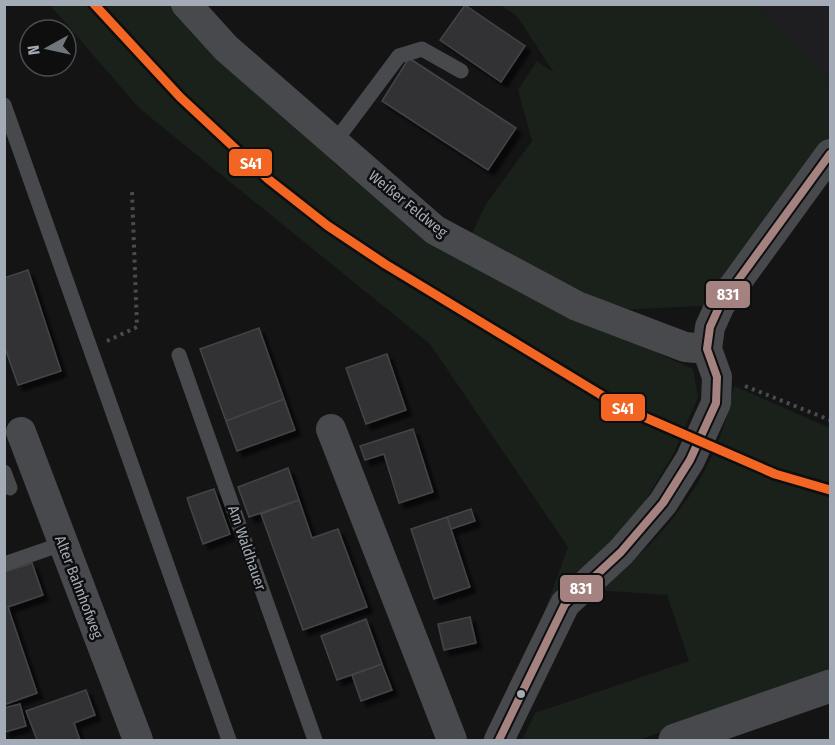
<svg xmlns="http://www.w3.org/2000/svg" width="835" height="745" viewBox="0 0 835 745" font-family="'Fira Sans Condensed',sans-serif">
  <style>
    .built { fill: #1e1e20 }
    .green { fill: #19211a }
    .building { fill: #323335; stroke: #424448; stroke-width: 1.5; filter: url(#shadow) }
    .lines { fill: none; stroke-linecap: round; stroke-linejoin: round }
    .path { stroke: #494b4e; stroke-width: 4; stroke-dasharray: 3 4.5; stroke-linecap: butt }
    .service { stroke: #47494d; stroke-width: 15 }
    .minor { stroke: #47494d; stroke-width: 30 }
    .tertiary { stroke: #47494d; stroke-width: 33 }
    .bus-1-casing { stroke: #0e0e0f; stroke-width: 12 }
    .bus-1 { stroke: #a3827f; stroke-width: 8 }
    .rail-1-casing { stroke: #0e0e0f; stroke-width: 14 }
    .rail-1 { stroke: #f26522; stroke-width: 9 }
    .bus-dot { fill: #a3abb6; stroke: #0e0e0f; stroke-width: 2 }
    .labels { text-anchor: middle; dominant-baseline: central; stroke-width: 5; stroke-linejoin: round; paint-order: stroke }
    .street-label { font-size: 15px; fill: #a3abb6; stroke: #0e0e0f }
    .line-badge { stroke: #0e0e0f; stroke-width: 2 }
    .badge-label { font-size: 16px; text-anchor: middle; font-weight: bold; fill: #fff }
  </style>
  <defs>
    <filter id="shadow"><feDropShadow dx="5.5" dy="5.5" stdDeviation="1.5" flood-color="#0009"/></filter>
  </defs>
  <rect width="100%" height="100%" fill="#141414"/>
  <path class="built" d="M756,5H830V83Z"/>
  <path class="green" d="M50,5H187L230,43L337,166L429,232L594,324L693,369L698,397L674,453L635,518L542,618L568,547L430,344L139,108Z
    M500,5H756L830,83V154L720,305L619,310L470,237L486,204L532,141L518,90L537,61L554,73L517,16Z
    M734,386L830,428V670L639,740H522L535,713L689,661L667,595L595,590C615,573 638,558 655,539C698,492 722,448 734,386Z"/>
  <path class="building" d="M465,5L525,46L501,82L440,40Z
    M409,58L516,128L488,170L382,101Z
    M28,270L61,371L18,385L4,345V278Z
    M259,328L284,399L226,421L200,349Z
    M387,354L406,410L366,424L346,368Z
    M284,399L295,430L237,451L226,421Z
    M413,429L433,492L399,503L384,454L365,460L360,446Z
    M288,468L299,500L249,517L238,487Z
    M214,489L230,534L203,544L187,498Z
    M299,500L312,538L338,529L367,607L303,630L261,514Z
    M471,509L475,521L451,529L447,517Z
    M447,517L470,587L434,599L411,529Z
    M32,563L43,595L8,607L37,693L4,705V572Z
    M470,617L476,643L444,650L438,624Z
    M366,619L382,664L337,680L321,636Z
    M382,664L392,690L361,701L352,675Z
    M86,690L95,715L74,723L80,740H37L26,711Z
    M20,704L26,726L5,732L4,708Z"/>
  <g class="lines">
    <path class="path" d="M107,341L137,327L132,192
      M745,386L830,420"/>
    <path class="service" d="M4,105L229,740
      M334,143L399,56L422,49L461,71
      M179,355L315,740
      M4,472L10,488
      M4,564L62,544"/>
    <path class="minor" d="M186,4L226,48L435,230L577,306L685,347L707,349
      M331,429L452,740
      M21,432L138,740
      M499,740L565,604L621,552L663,503L690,460L716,403L717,377L707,349L710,327L720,305L830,154"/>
    <path class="tertiary" d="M675,740L830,686"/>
    <defs>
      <path id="bus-1" d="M499,740L565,604L621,552L663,503L690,460L716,403L717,377L707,349L710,327L720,305L830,154"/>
    </defs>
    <use href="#bus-1" class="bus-1-casing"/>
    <use href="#bus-1" class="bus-1"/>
    <defs>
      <path id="rail-1" d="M94,4L180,97L268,179L328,226L385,264L621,407L775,474L830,490"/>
    </defs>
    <use href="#rail-1" class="rail-1-casing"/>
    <use href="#rail-1" class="rail-1"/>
  </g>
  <circle class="bus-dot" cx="521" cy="694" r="5"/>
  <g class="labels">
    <g class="street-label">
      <text transform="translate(408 204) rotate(39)">Weißer Feldweg</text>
      <text transform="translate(247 548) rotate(71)">Am Waldhauer</text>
      <text transform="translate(79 587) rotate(69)">Alter Bahnhofweg</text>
    </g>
  </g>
  <g class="line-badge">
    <rect x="228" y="148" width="45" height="29" rx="6" fill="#f26522"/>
    <rect x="705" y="280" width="46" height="29" rx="6" fill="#a3827f"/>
    <rect x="600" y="393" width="46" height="29" rx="6" fill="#f26522"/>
    <rect x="559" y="574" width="45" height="29" rx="6" fill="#a3827f"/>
  </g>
  <g class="badge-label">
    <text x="251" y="169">S41</text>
    <text x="728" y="300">831</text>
    <text x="623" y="414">S41</text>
    <text x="581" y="594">831</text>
  </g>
  <rect width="835" height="745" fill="none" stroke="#a3abb6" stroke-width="12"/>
  <g transform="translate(48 48) rotate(262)"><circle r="28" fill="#0e0e0f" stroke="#4a4d52" stroke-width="1.5"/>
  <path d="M0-4.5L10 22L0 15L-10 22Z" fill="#71767d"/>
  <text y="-9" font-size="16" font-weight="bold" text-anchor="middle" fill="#a3abb6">N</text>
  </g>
</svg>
